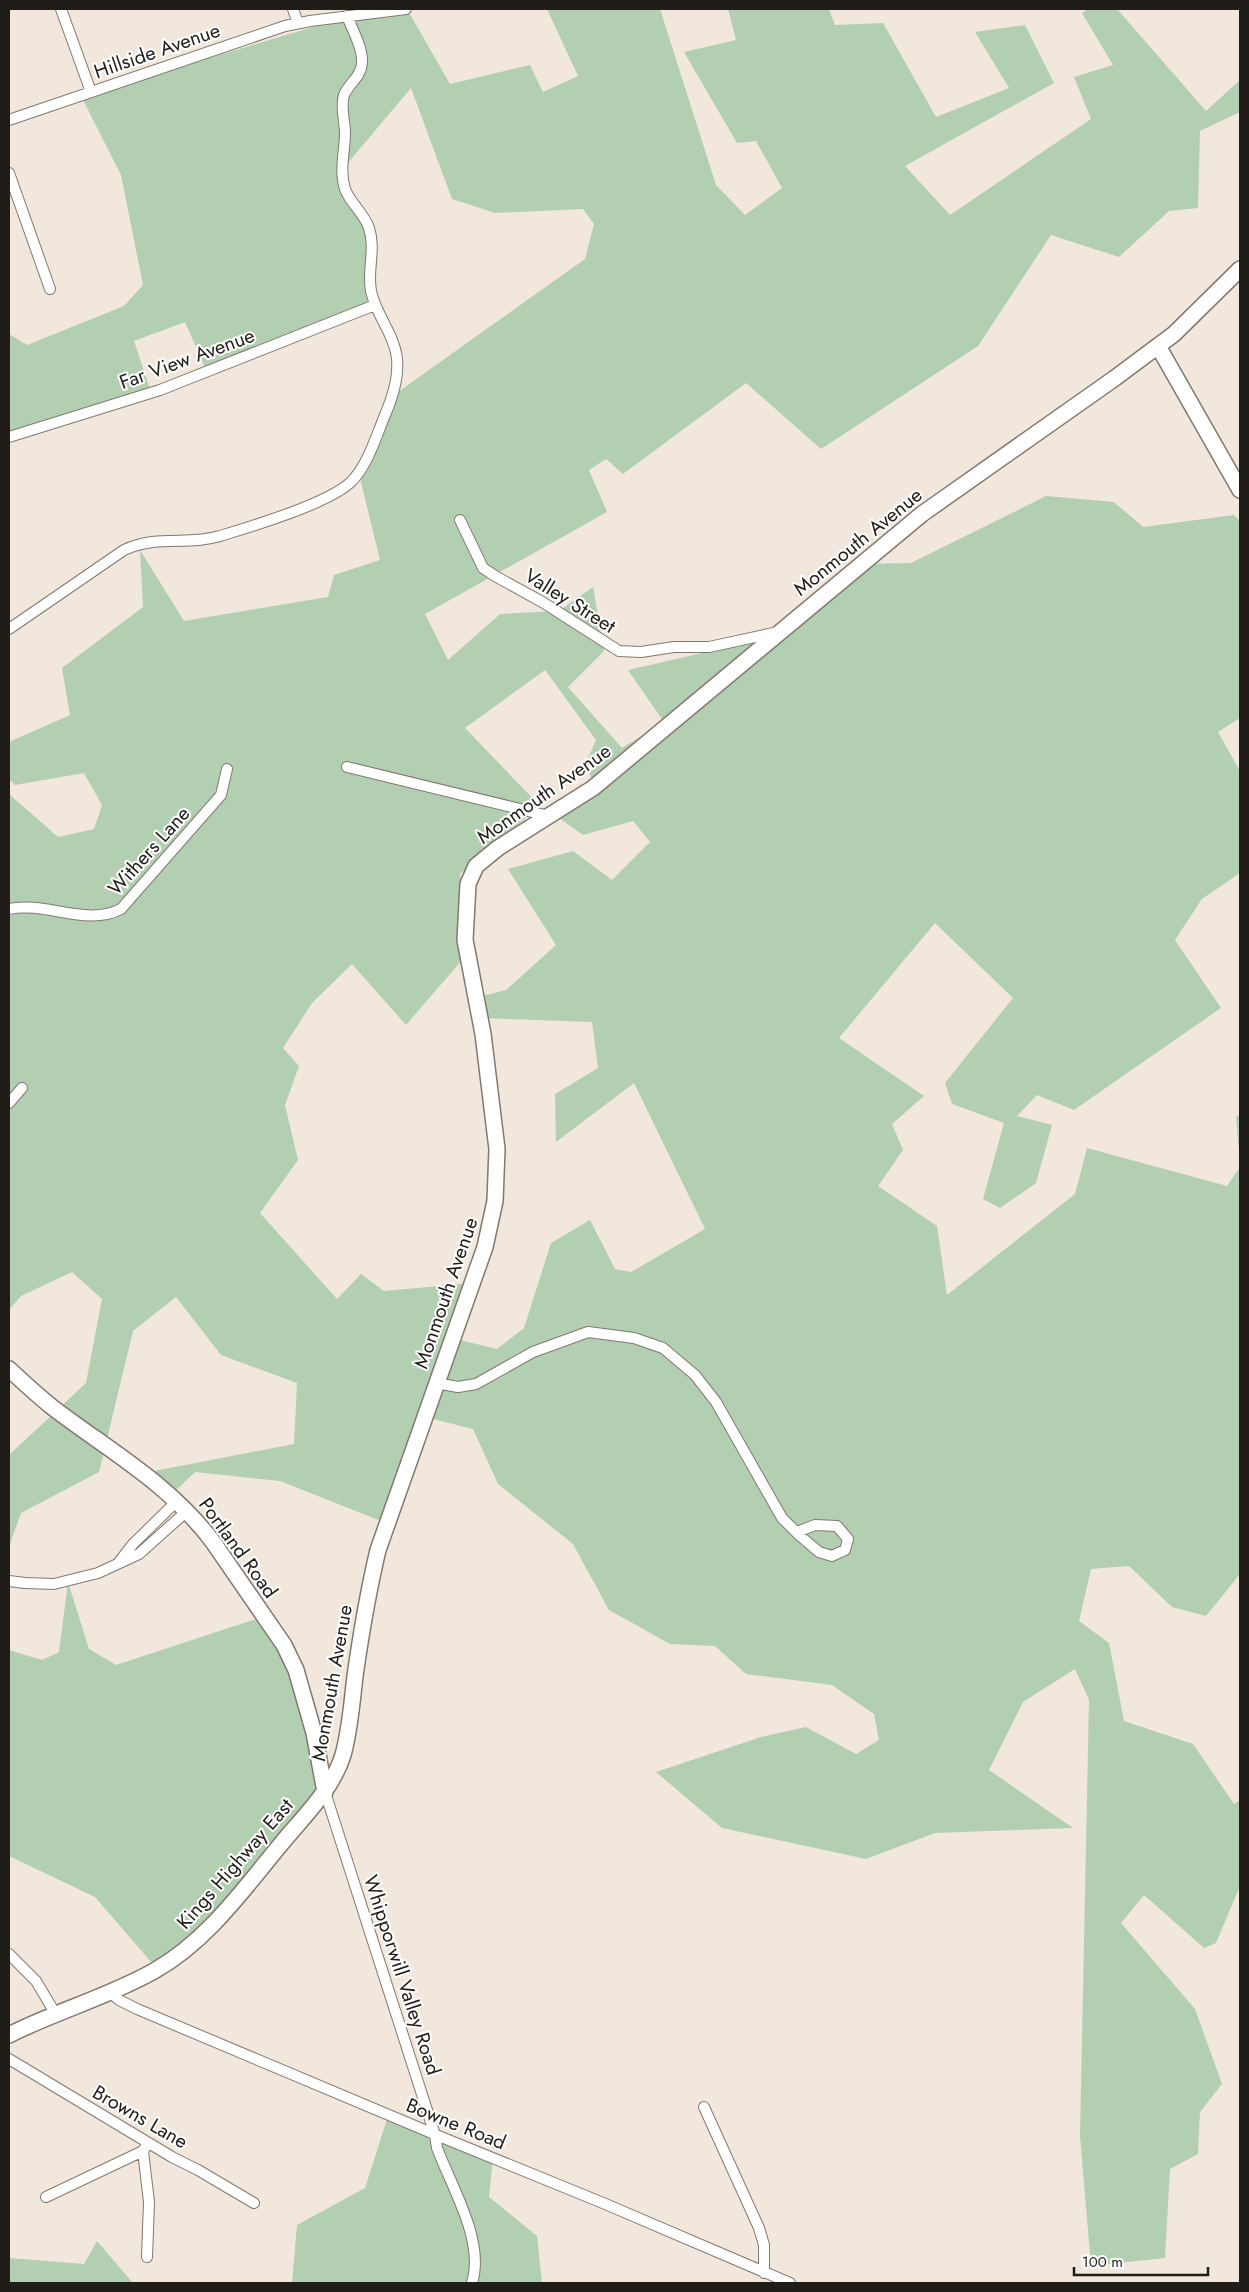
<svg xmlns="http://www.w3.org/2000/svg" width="1249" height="2292" viewBox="0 0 1249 2292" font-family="Jost,sans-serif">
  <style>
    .green { fill: #b3cfb2; fill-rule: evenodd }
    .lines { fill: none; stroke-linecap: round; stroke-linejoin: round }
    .street-casing { stroke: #82786f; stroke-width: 12 }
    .secondary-casing { stroke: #82786f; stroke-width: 18 }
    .street { stroke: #fff; stroke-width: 10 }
    .secondary { stroke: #fff; stroke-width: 15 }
    .labels { text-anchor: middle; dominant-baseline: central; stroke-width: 4; stroke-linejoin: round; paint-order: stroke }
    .street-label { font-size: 20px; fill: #201d19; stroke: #fff }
  </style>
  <rect width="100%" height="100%" fill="#f2e7dc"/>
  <path class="green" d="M407,9L450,84L530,65L543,92L578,76L547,9H660L716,185L745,215L782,188L756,141L737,143L684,52L736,40L728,9H829L835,25L883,23L936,117L1009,88L975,32L1025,25L1054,83L905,166L950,215L1091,119L1074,77L1113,65L1082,13L1088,9H1117L1206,111L1240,80V112L1200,131L1198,208L1169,211L1119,257L1051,235L978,346L821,449L746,383L623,474L606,459L589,470L607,512L425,614L448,660L500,614L559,611L593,587L604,651L568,687L622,748L664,722L628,670L773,637L859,564L911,563L1046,496L1114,502L1143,527L1234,515L1240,521V718L1218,732L1240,771V873L1202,899L1175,940L1221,1008L1074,1110L1037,1095L1017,1116L1052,1125L1036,1183L1000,1208L983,1199L1004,1123L952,1104L945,1083L1013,998L935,923L839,1038L924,1096L892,1124L903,1150L878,1186L937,1226L947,1295L1075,1194L1087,1148L1227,1186L1240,1167V1574L1206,1616L1172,1607L1129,1566L1091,1569L1079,1621L1109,1643L1124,1721L1193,1744L1234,1804L1240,1800V1886L1216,1943L1204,1948L1144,1895L1121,1923L1195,2009L1222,2084L1200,2112L1198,2154L1170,2169L1165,2258L1091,2266L1080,2136L1089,1700L1075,1669L1023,1702L989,1770L1073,1828L935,1833L866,1859L722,1828L656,1772L761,1737L806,1727L856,1754L879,1740L874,1714L832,1685L746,1674L715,1646L670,1644L609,1610L573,1544L498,1484L473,1429L425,1417L386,1523L280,1481L195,1472L172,1494L144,1473L294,1444L297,1383L221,1355L176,1297L133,1331L99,1472L21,1513L9,1547V1455L86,1383L102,1299L72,1272L21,1296L9,1310V794L58,837L94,829L102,805L84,773L15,785L9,779V742L70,715L62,668L143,607L140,550L184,621L328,597L334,575L380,560L359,474L391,397L585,259L594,224L583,209L495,213L452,199L411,88L342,170L373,238L377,300L206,370L185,322L134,341L150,389L9,435V334L27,345L124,306L143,285L121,175L81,96L353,15ZM545,670L596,740L585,765L594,783L552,813L583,835L633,821L650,842L612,880L573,851L508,869L556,945L506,990L475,998L479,1018L592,1022L598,1068L555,1094L556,1142L634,1083L705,1229L631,1272L615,1269L590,1220L551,1243L524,1328L497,1349L452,1338L471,1283L384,1291L361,1274L337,1299L260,1213L298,1160L285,1105L299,1066L283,1048L312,1003L352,964L406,1025L469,952L460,874L540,806L465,728Z
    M1240,1114V1164L1236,1117Z
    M68,1582L89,1649L116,1665L268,1615L302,1677L322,1790L211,1927L158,1970L95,1897L9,1856V1650L42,1660L59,1652Z
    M389,2113L493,2158L489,2197L537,2236L542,2283H292L297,2225L365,2188Z
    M97,2241L133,2283H9V2258L84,2264Z"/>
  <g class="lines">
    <defs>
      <path id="street" d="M61,9L91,92
        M293,9L298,23
        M9,120L285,26L310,21L406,9
        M9,173L50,289
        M9,437L160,390L375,305
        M460,520L483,568L495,576L544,603L619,651L641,652L674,647H709L778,632
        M9,629L124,550C159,534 187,546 220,536C253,526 330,503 352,481C367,465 375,440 383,420C391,401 399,380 397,358C394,334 376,315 371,291C367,270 376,249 369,228C364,213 350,203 345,189C339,170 345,151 345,133C345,121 340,107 344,95C349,83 361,77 362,63C363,48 352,29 347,16
        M347,767L549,816
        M9,909C46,901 86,927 121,909L221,795L227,769
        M9,1103L22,1088
        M436,1383L458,1387L476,1384L533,1352L588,1332L634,1338L663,1348L695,1375L716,1402L782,1518L799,1535L819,1552L832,1556L845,1550L848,1539L837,1526L815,1525L797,1532
        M119,1562L133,1544L177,1501
        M9,1581L25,1583L54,1584L98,1573L139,1554L187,1511
        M325,1792L435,2135L437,2148C452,2188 485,2241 472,2283
        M9,1954L36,1981L55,2013
        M110,1992L119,2000L137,2009L446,2139L603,2203L790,2283
        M9,2059L172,2157L198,2170L254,2203
        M704,2107L759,2228L764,2245V2273
        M143,2151L149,2202L147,2257
        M46,2197L143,2151L148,2143"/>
      <path id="secondary" d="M1158,346L1240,490
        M9,1369C23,1382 37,1395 52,1407C108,1450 170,1484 213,1542L284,1645L296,1670L314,1733L325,1792
        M9,2035C56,2011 108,1997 154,1971C207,1941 243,1890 281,1844C304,1816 332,1790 343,1755C350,1730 352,1702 355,1676C361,1634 368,1592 378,1550L485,1247L495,1201L497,1149L483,1034L465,940L468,884L476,866L498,848L593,788L922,514L1115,378L1174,334L1240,269"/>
    </defs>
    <use href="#street" class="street-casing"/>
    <use href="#secondary" class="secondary-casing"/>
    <use href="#street" class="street"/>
    <use href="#secondary" class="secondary"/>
  </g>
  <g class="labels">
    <g class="street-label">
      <text transform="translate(157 51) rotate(-19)">Hillside Avenue</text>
      <text transform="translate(187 359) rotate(-20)">Far View Avenue</text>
      <text transform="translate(858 542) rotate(-39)">Monmouth Avenue</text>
      <text transform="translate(570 601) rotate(32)">Valley Street</text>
      <text transform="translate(544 794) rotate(-35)">Monmouth Avenue</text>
      <text transform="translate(149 851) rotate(-48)">Withers Lane</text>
      <text transform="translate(446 1293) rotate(-71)">Monmouth Avenue</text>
      <text transform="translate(238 1548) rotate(54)">Portland Road</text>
      <text transform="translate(332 1683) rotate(-80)">Monmouth Avenue</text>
      <text transform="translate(235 1864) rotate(-49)">Kings Highway East</text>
      <text transform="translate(402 1975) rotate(72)">Whipporwill Valley Road</text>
      <text transform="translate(140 2117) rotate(30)">Browns Lane</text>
      <text transform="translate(456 2124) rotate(22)">Bowne Road</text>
    </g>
  </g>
  <rect width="1249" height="2292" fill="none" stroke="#201d19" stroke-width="20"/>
  <path d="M1074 2267v8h134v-8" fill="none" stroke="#201d19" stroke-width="2.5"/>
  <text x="1082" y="2267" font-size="15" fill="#201d19" stroke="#ffffff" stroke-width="4" paint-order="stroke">100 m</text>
</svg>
